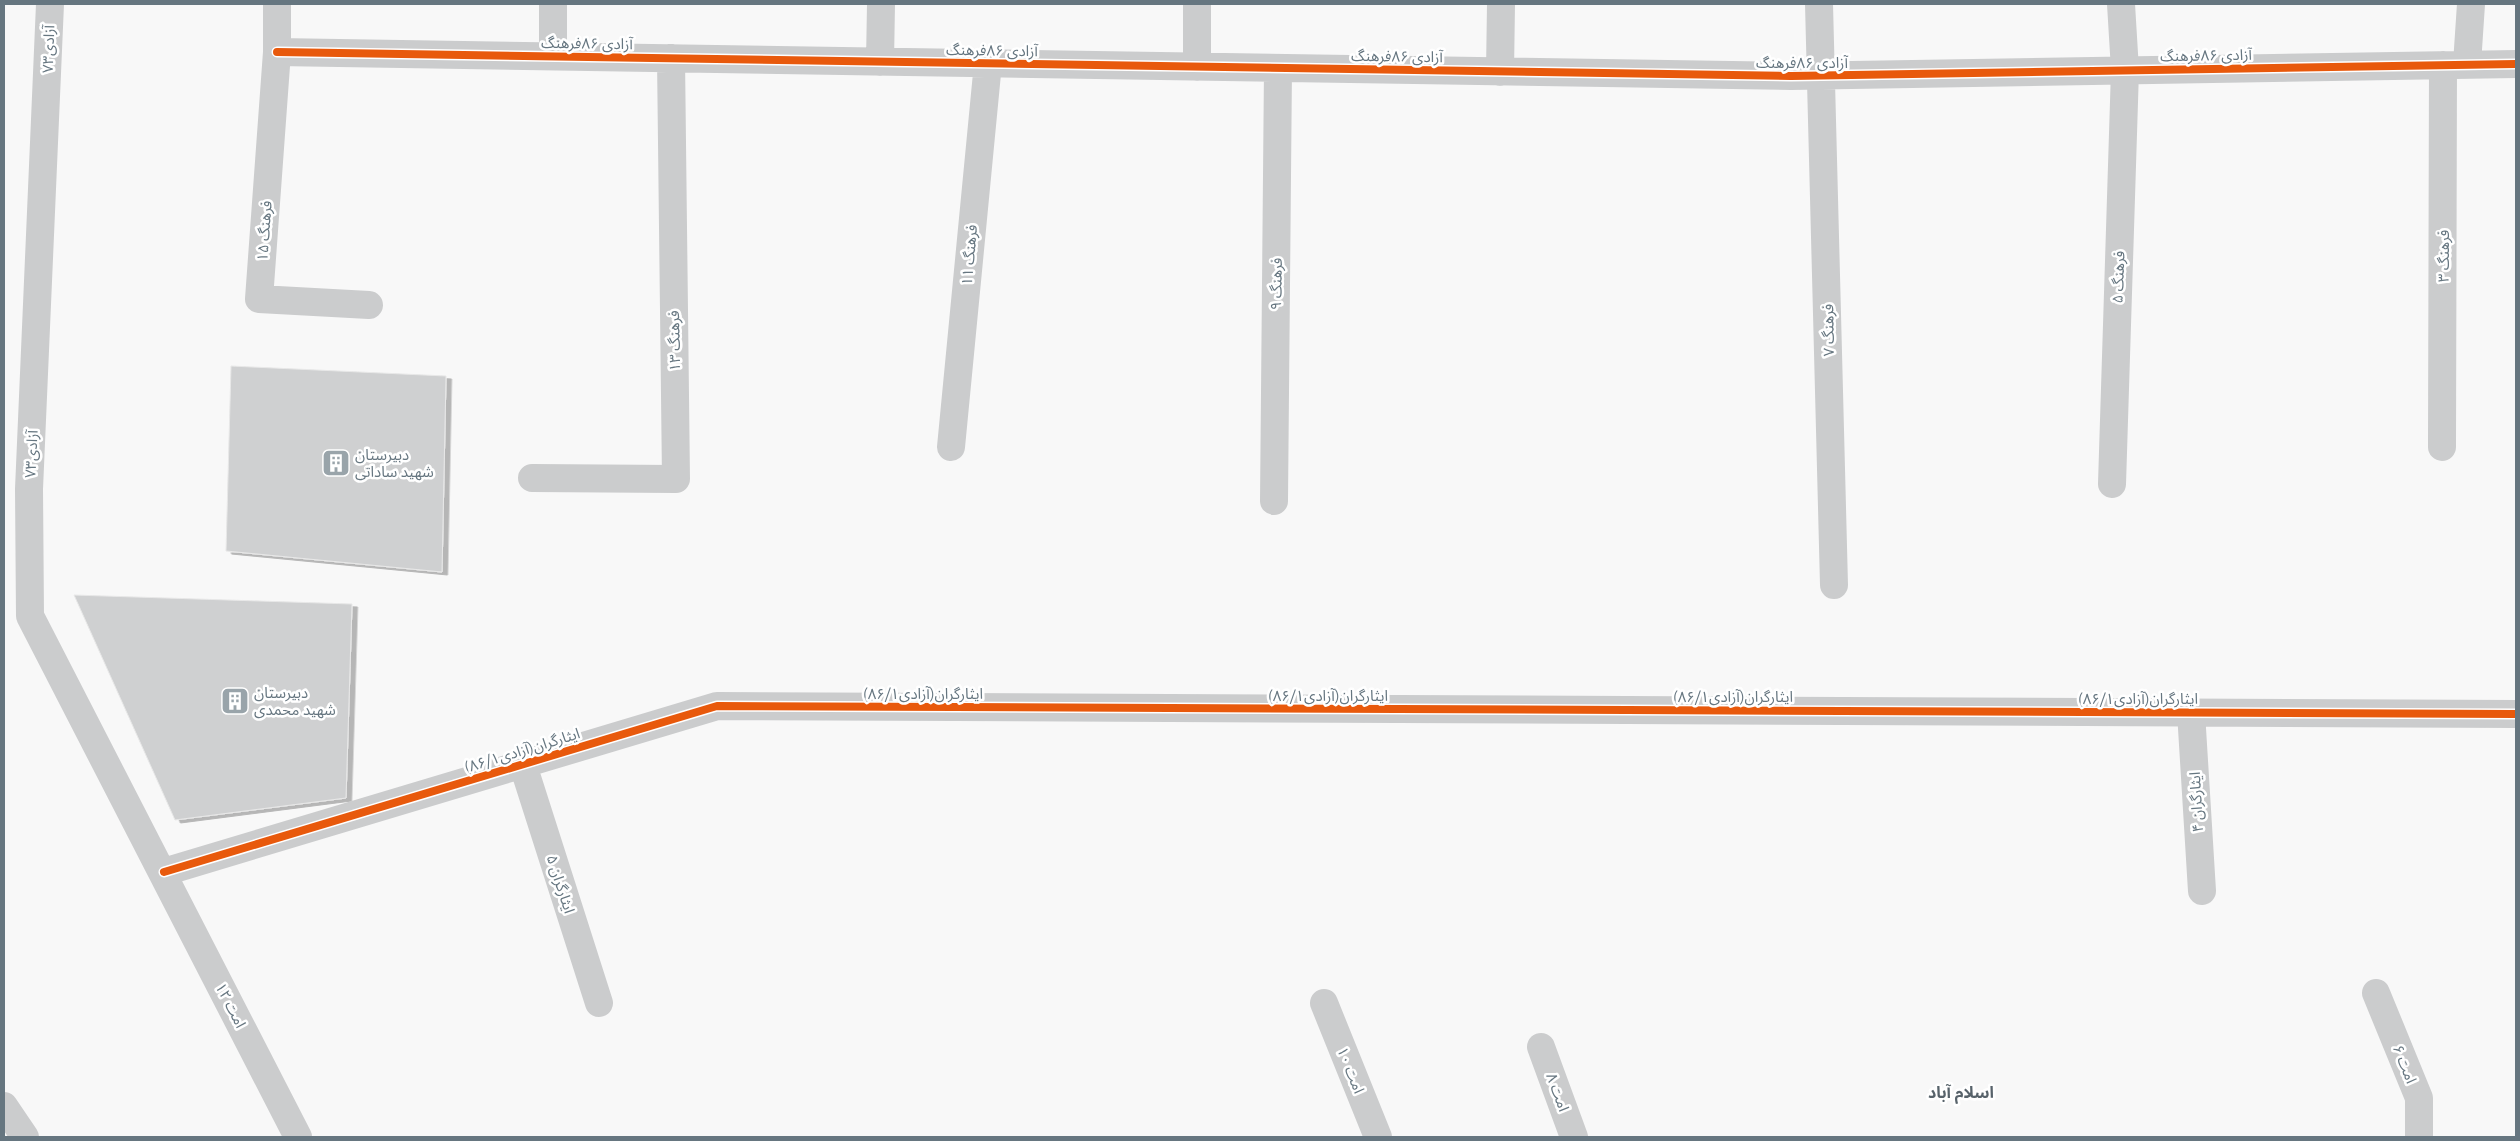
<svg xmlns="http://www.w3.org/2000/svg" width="2520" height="1141" viewBox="0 0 2520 1141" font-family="Ubuntu,'Noto Sans Arabic',sans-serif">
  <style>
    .building { fill: #cfd0d1; stroke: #e8e8e8; filter: url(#shadow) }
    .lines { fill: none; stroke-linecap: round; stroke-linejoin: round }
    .minor { stroke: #cbcccd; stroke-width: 28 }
    .cycleway-casing { stroke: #fff; stroke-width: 11 }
    .cycleway { stroke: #e8590c; stroke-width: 8 }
    .labels { text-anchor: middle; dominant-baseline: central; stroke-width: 5; stroke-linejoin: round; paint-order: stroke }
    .street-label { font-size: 15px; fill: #667680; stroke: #fff }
    .poi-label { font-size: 15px; fill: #667680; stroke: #fff; text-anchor: start }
    .neighbourhood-label { font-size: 16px; font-weight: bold; fill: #58636b; stroke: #fff }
  </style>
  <defs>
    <filter id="shadow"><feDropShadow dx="5.5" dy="3" stdDeviation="0" flood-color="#0004"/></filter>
  </defs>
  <rect width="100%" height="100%" fill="#f8f8f8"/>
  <path class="building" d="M231,366L446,376L442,572L226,551Z
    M74,595L352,604L346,798L175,820Z"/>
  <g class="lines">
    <path class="minor" d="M50,4L29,489L30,616L298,1137
      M277,4V52L259,299L369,305
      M1197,4V67
      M1819,4L1834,585
      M277,52L1791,76L2516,64
      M553,56V4
      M880,62L881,4
      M2467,64L2471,4
      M1500,72L1501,4
      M951,447L988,63
      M2442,447L2443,65
      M532,478L676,479L671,58
      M2112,484L2125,70L2121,4
      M1274,501L1278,68
      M2191,712L2202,891
      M523,765L599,1003
      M164,872L717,706L2516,714
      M2376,993L2419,1098V1137
      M1324,1003L1378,1137
      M1541,1047L1574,1137
      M4,1106L25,1137"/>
    <defs>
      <path id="cycleway" d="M277,52L1791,76L2516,64
        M164,872L717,706L2516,714"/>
    </defs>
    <use href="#cycleway" class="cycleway-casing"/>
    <use href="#cycleway" class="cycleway"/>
  </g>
  <defs>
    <symbol id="building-square" viewBox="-11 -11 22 22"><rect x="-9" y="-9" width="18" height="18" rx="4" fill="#99a4aa" stroke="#fff"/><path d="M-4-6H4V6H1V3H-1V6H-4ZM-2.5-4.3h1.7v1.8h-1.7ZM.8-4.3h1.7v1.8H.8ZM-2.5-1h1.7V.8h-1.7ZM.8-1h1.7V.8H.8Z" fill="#fff"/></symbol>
  </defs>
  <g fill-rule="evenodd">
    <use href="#building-square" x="320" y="447" width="32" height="32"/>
    <use href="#building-square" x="219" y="685" width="32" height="32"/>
  </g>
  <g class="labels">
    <g class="street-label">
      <text transform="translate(587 43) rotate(1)">آزادی ۸۶فرهنگ</text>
      <text transform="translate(48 49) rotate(-88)">آزادی۷۳</text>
      <text transform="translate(992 50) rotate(1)">آزادی ۸۶فرهنگ</text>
      <text transform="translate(2206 55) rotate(-1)">آزادی ۸۶فرهنگ</text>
      <text transform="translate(1397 56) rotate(1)">آزادی ۸۶فرهنگ</text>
      <text x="1802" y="62">آزادی ۸۶فرهنگ</text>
      <text transform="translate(264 231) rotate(-86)">فرهنگ ۱۵</text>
      <text transform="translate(969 255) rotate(-85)">فرهنگ ۱۱</text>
      <text transform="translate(2443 256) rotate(-90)">فرهنگ ۳</text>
      <text transform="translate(2118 277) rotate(-88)">فرهنگ ۵</text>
      <text transform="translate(1276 284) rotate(-89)">فرهنگ ۹</text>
      <text transform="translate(1828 330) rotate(-91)">فرهنگ ۷</text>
      <text transform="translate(674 341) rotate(-91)">فرهنگ ۱۳</text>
      <text transform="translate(31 454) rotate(-87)">آزادی۷۳</text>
      <text x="923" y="693">ایثارگران(آزادی۸۶/۱)</text>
      <text x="1328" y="695">ایثارگران(آزادی۸۶/۱)</text>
      <text x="1733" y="696">ایثارگران(آزادی۸۶/۱)</text>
      <text x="2138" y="698">ایثارگران(آزادی۸۶/۱)</text>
      <text transform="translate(522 750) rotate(-17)">ایثارگران(آزادی۸۶/۱)</text>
      <text transform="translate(2196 802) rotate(-93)">ایثارگران ۴</text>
      <text transform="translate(561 884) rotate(72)">ایثارگران ۵</text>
      <text transform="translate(231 1005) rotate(63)">امت ۱۲</text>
      <text transform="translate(2405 1064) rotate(68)">امت ۶</text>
      <text transform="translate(1351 1070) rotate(68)">امت ۱۰</text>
      <text transform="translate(1558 1092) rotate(70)">امت ۸</text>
    </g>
    <g class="poi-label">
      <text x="355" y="454">دبیرستان<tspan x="355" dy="17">شهید ساداتی</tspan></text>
      <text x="254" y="692">دبیرستان<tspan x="254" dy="17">شهید محمدی</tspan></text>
    </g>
    <g class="neighbourhood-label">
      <text x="1961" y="1092">اسلام آباد</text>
    </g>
  </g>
  <rect width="2520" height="1141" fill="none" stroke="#667680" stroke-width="10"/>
</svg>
